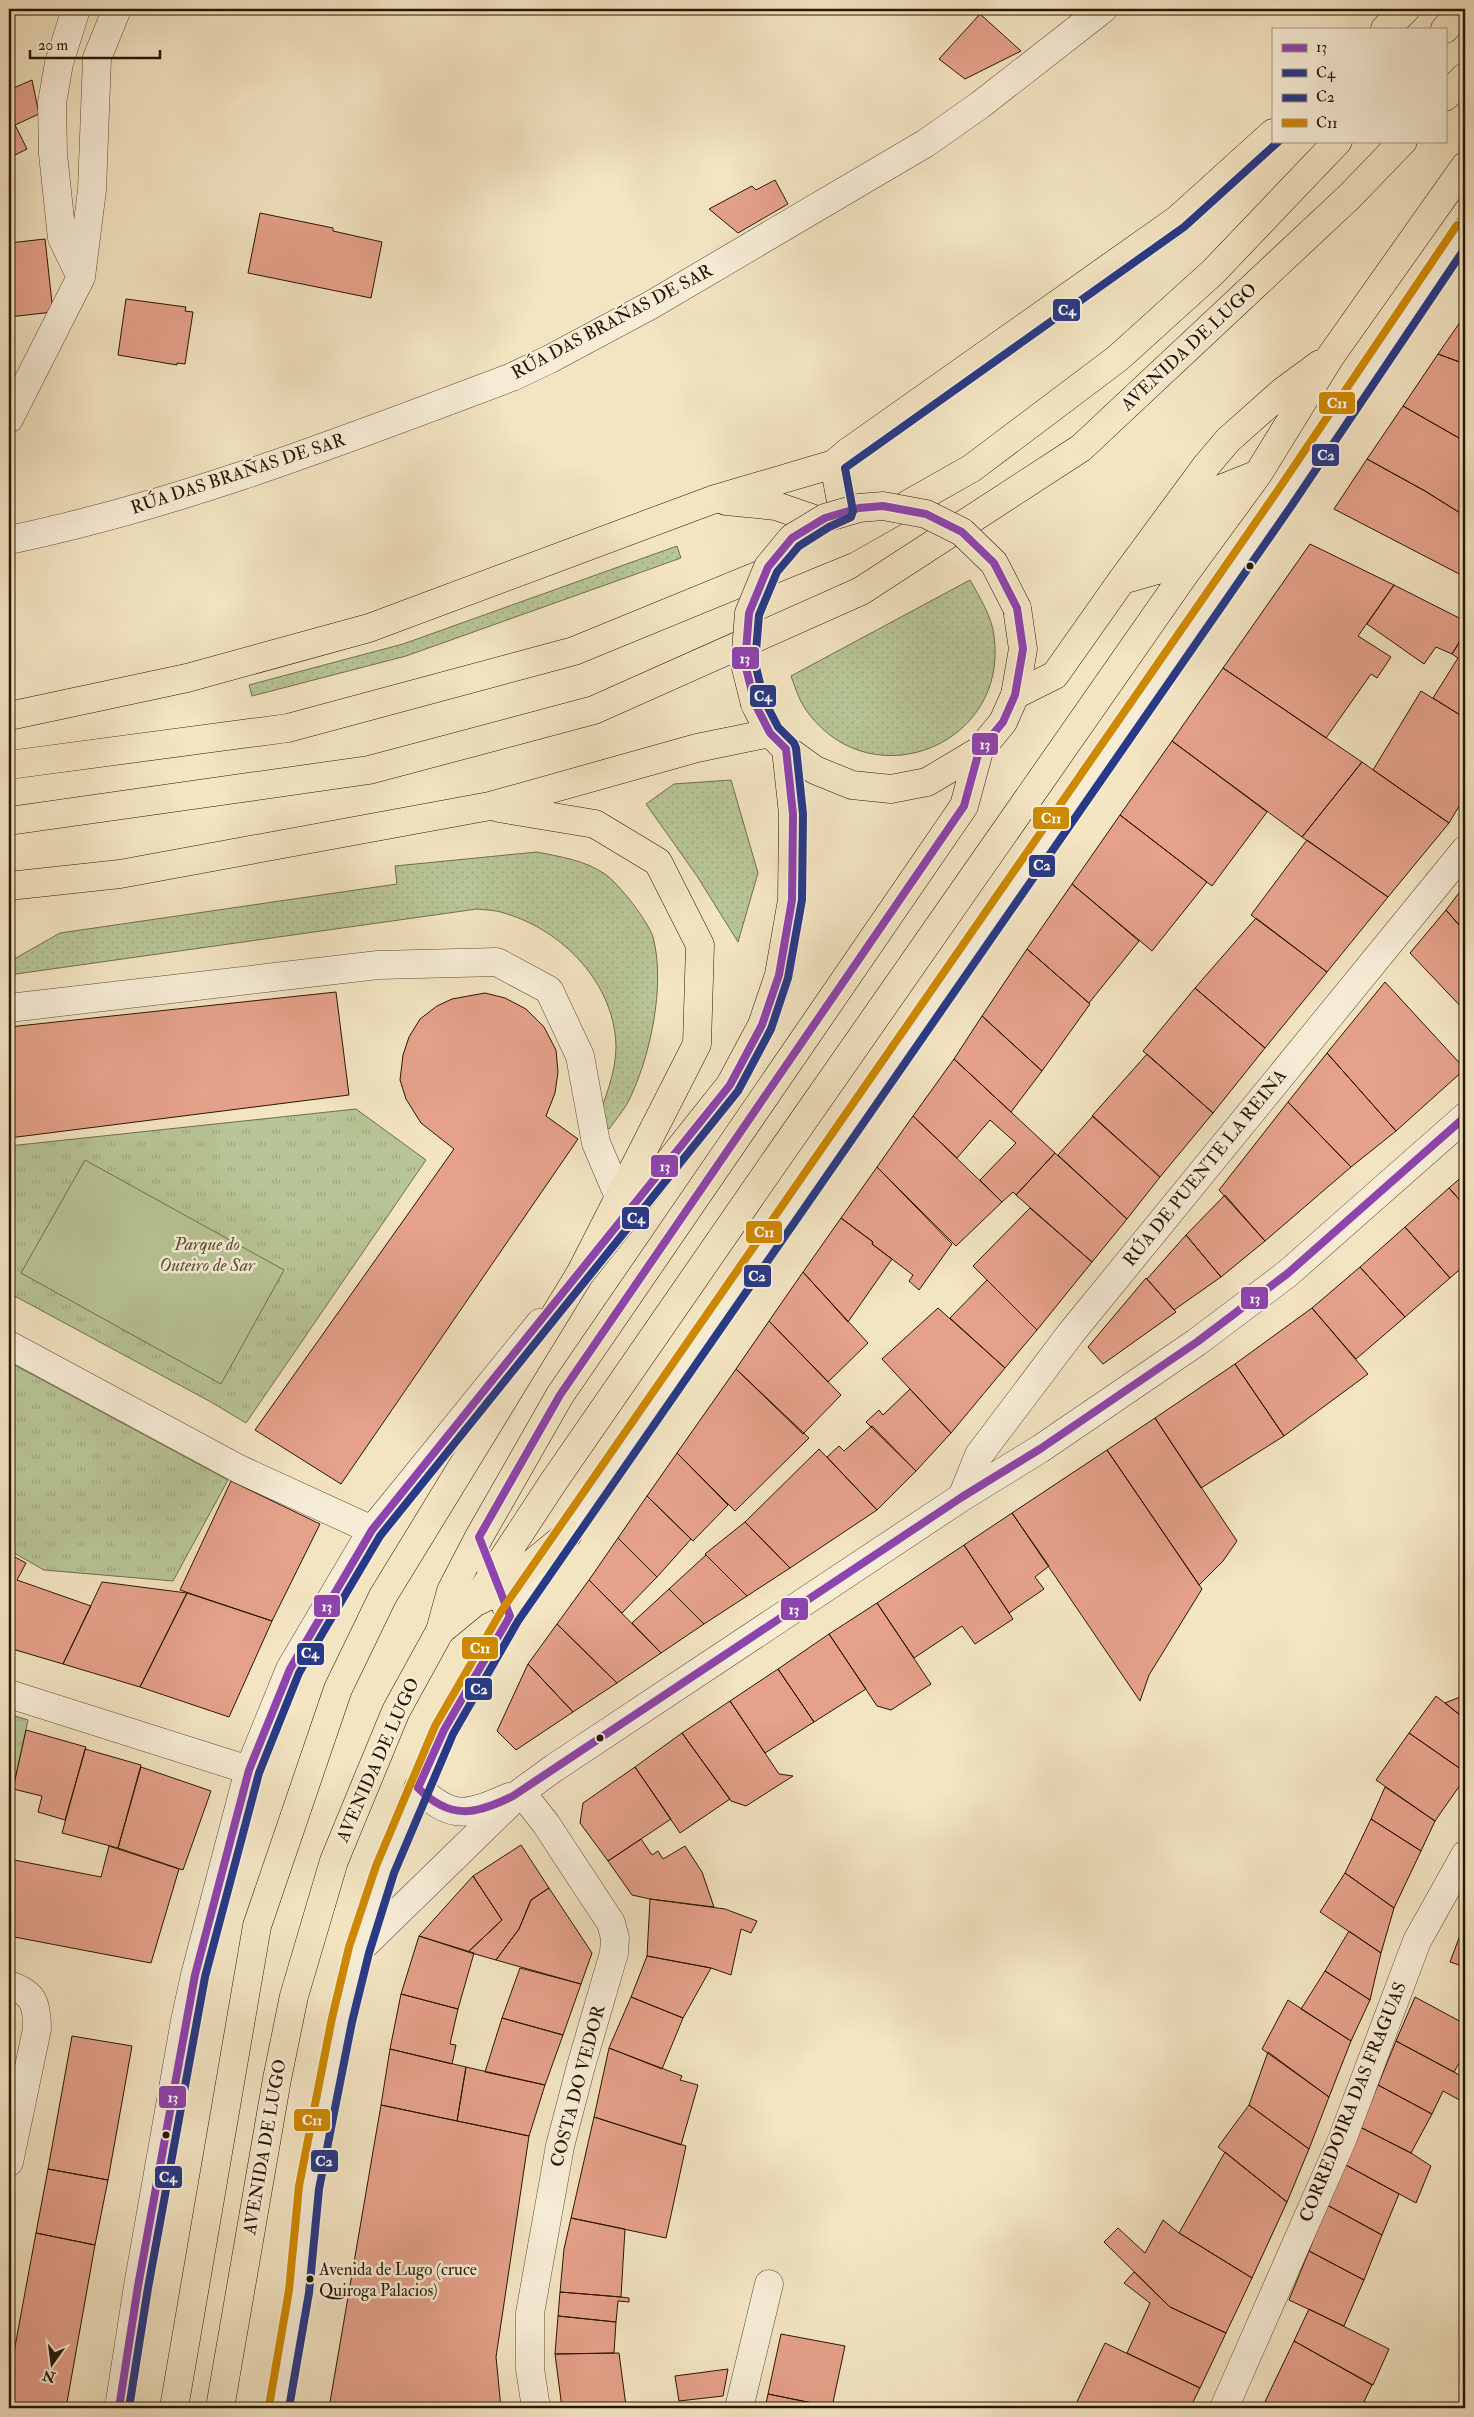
<svg xmlns="http://www.w3.org/2000/svg" width="1474" height="2417" viewBox="0 0 1474 2417" font-family="'IM FELL Double Pica',serif">
  <style>
    .grass { fill: url(#grass-tufts); stroke: #706e4c }
    .garden { fill: url(#garden-dots); stroke: #706e4c }
    .pitch { fill: #b8c596; stroke: #706e4c }
    .building { fill: #e5a18a; stroke: #291601 }
    .lines { fill: none; stroke-linecap: round; stroke-linejoin: round }
    .minor-casing { stroke: #5c4a31; stroke-width: 29 }
    .major-casing { stroke: #291601; stroke-width: 29 }
    .highway-casing { stroke: #291601; stroke-width: 29 }
    .minor { stroke: #f7edd7; stroke-width: 28 }
    .major { stroke: #f3e4c2; stroke-width: 28 }
    .highway { stroke: #f3e4c2; stroke-width: 28 }
    .major-bridge-casing { stroke: #291601; stroke-width: 29; stroke-linecap: butt }
    .major-bridge { stroke: #f3e4c2; stroke-width: 28 }
    .bus-1-casing { stroke: #f7edd7; stroke-width: 11 }
    .bus-2-casing { stroke: #f7edd7; stroke-width: 11 }
    .bus-3-casing { stroke: #f7edd7; stroke-width: 11 }
    .bus-4-casing { stroke: #f7edd7; stroke-width: 11 }
    .bus-1 { stroke: #8e44ad; stroke-width: 8 }
    .bus-2 { stroke: #283a87; stroke-width: 8 }
    .bus-3 { stroke: #283a87; stroke-width: 8 }
    .bus-4 { stroke: #ce8900; stroke-width: 8 }
    .bus-dot { fill: #291601; stroke: #f7edd7; stroke-width: 2 }
    .labels { text-anchor: middle; dominant-baseline: central; stroke-width: 5; stroke-linejoin: round; paint-order: stroke }
    .bus-label { font-size: 17px; fill: #291601; stroke: #f7edd7; text-anchor: start }
    .street-label { font-size: 18px; fill: #291601; stroke: #f7edd7 }
    .park-label { font-size: 18px; font-style: italic; fill: #5b5335; stroke: #f7edd7 }
    .line-badge { stroke: #f7edd7; stroke-width: 2 }
    .badge-label { font-size: 14px; text-anchor: middle; font-weight: bold; fill: #fff }
  </style>
  <defs>
    <pattern id="grass-tufts" width="24" height="20" patternUnits="userSpaceOnUse" patternTransform="scale(1.25)"><rect width="24" height="20" fill="#b8c596"/><path d="M3 7l-1-3M5 7V3M7 7l1-3M15 17l-1-3M17 17v-4M19 17l1-3" fill="none" stroke="#9ea880"/></pattern>
    <pattern id="garden-dots" width="8" height="8" patternUnits="userSpaceOnUse" patternTransform="scale(1.25)"><rect width="8" height="8" fill="#b8c596"/><path d="M2 2h.1M6 6h.1" fill="none" stroke="#9ea880" stroke-width="1.8" stroke-linecap="round"/></pattern>
  </defs>
  <rect width="100%" height="100%" fill="#f3e4c2"/>
  <filter id="stains"><feTurbulence type="fractalNoise" baseFrequency=".004" numOctaves="4"/><feColorMatrix values="0 0 0 0 .2 0 0 0 0 .09 0 0 0 0 .02 0 0 0 .5 -.17"/></filter>
  <radialGradient id="worn" r=".72"><stop offset=".6" stop-color="#630" stop-opacity="0"/><stop offset="1" stop-color="#630" stop-opacity=".3"/></radialGradient>
  <path class="grass" d="M356,1109L426,1160L246,1423L211,1402L9,1293V1146Z
    M9,1362L228,1480L173,1581L44,1570L9,1550Z
    M9,1714L28,1720L13,1789L9,1788Z"/>
  <path class="garden" d="M677,546L681,558L406,656L252,696L249,685L403,644Z
    M970,580C980,598 992,617 994,636C1009,744 874,799 809,714C800,703 796,690 791,676Z
    M731,780L758,873L738,942L697,876L646,804L674,784Z
    M537,852C561,857 584,860 605,874C619,884 648,921 653,937C666,985 650,1060 627,1104C622,1112 615,1121 609,1129L597,1121C605,1098 616,1072 616,1047C615,984 563,930 504,913C496,910 486,910 477,909L9,975V962L60,933L397,884L395,866Z"/>
  <path class="pitch" d="M85,1160L284,1270L221,1384L21,1273Z"/>
  <path class="building" d="M980,14L1021,51L965,79L939,59Z
    M32,80L39,114L15,125L27,149L9,158V90Z
    M775,180L788,204L738,233L709,209L752,186L756,190Z
    M260,213L333,228V231L382,242L371,298L248,273Z
    M45,239L53,312L9,317V243Z
    M126,299L186,307L185,311L193,312L185,364L177,363V365L118,355Z
    M1465,315V364L1438,354Z
    M1438,354L1465,364V430L1459,438L1403,406Z
    M1403,406L1459,438L1465,430V516L1425,491L1367,459Z
    M1367,459L1425,491L1465,516V577L1334,509Z
    M1310,544L1394,585L1358,636L1391,657L1377,678L1371,674L1326,738L1223,668Z
    M1394,585L1465,621V633L1452,654L1436,647L1424,664L1367,624Z
    M1465,633V718L1433,698L1458,658L1452,654Z
    M1223,668L1362,762L1302,837L1172,741Z
    M1421,691L1465,718V796L1449,823L1373,770Z
    M1172,741L1267,812L1212,886L1120,815Z
    M1362,762L1449,823L1388,897L1302,837Z
    M1120,815L1207,882L1152,951L1072,884Z
    M1307,840L1388,897L1327,972L1251,915Z
    M1072,884L1139,941L1089,1003L1027,949Z
    M1465,885V932L1446,910Z
    M1446,910L1465,932V1011L1410,953Z
    M1256,918L1327,972L1265,1048L1195,988Z
    M1027,949L1090,1004L1042,1071L982,1016Z
    M1385,982L1465,1069L1396,1131L1327,1053Z
    M1195,988L1265,1048L1213,1113L1143,1051Z
    M336,992L349,1095L9,1138V1027Z
    M485,993L505,998L526,1009L544,1027L556,1050L558,1072L555,1093L546,1116L578,1139L341,1484L255,1430L454,1149L421,1123L406,1099L400,1080L403,1055L409,1037L420,1019L437,1006L452,999Z
    M982,1016L1042,1071L1011,1112L954,1059Z
    M1327,1053L1396,1131L1351,1167L1288,1102Z
    M1147,1054L1213,1113L1160,1177L1092,1116Z
    M954,1059L1055,1153L1016,1195L1013,1192L1002,1202L980,1180L1016,1143L990,1120L957,1158L913,1116Z
    M1288,1102L1351,1167L1265,1241L1219,1190Z
    M913,1116L1002,1202L956,1246L877,1167Z
    M1093,1116L1160,1177L1127,1219L1058,1155Z
    M1055,1153L1127,1219L1092,1262L1016,1195Z
    M877,1167L952,1244L919,1290L909,1281L913,1275L872,1244L873,1242L841,1218Z
    M1465,1174V1206L1449,1188Z
    M1449,1188L1465,1206V1265L1450,1278L1405,1227Z
    M1225,1195L1265,1241L1221,1277L1186,1235Z
    M1030,1208L1092,1262L1037,1330L973,1266Z
    M841,1218L873,1242L872,1244L892,1259L848,1322L803,1272Z
    M1405,1227L1450,1278L1405,1317L1360,1267Z
    M1186,1235L1221,1277L1174,1310L1147,1279Z
    M1360,1267L1405,1317L1356,1359L1312,1308Z
    M803,1272L868,1343L828,1382L769,1321Z
    M1146,1278L1176,1312L1103,1364L1088,1347Z
    M987,1280L1037,1330L1005,1368L950,1318Z
    M938,1308L1005,1368L951,1433L882,1359Z
    M1312,1308L1368,1374L1284,1436L1235,1364Z
    M769,1321L841,1395L803,1434L736,1369Z
    M1235,1364L1284,1436L1201,1488L1155,1418Z
    M736,1369L809,1438L735,1511L677,1453Z
    M910,1389L951,1433L916,1471L866,1422L879,1410L883,1415Z
    M1155,1418L1237,1541L1223,1561L1199,1585L1107,1450Z
    M872,1426L916,1471L877,1510L827,1457L839,1446L844,1451Z
    M819,1449L877,1510L790,1568L745,1522Z
    M1107,1450L1202,1589L1149,1675L1140,1701L1012,1513Z
    M677,1453L728,1505L693,1541L647,1496Z
    M231,1481L320,1524L272,1621L180,1590Z
    M647,1496L691,1539L657,1577L618,1538Z
    M1012,1513L1049,1566L1035,1577L1044,1589L1009,1613L964,1545Z
    M745,1522L790,1568L747,1596L705,1554Z
    M618,1538L657,1577L622,1613L589,1580Z
    M964,1545L1013,1619L975,1644L962,1626L914,1658L877,1603Z
    M9,1554L26,1563L17,1580L91,1606L63,1664L9,1648Z
    M706,1555L747,1596L704,1624L669,1589Z
    M589,1580L661,1653L617,1683L557,1624Z
    M102,1582L187,1593L140,1687L63,1664Z
    M669,1589L704,1624L661,1653L632,1623Z
    M187,1593L272,1621L229,1717L140,1687Z
    M877,1603L931,1684L891,1710L877,1706L829,1634Z
    M557,1624L617,1683L573,1712L528,1664Z
    M829,1634L866,1689L814,1722L778,1669Z
    M528,1664L573,1712L516,1750L497,1731Z
    M778,1669L814,1722L765,1753L730,1701Z
    M1465,1695V1719L1445,1703Z
    M1436,1696L1465,1719V1772L1409,1733Z
    M730,1701L779,1774L793,1776L746,1806L731,1801L682,1733Z
    M26,1730L86,1747L65,1820L38,1812L42,1796L13,1789Z
    M682,1733L730,1799L680,1833L635,1767Z
    M1409,1733L1465,1772V1778L1435,1821L1376,1780Z
    M85,1749L141,1765L118,1848L62,1833Z
    M141,1767L211,1791L183,1870L118,1848Z
    M635,1767L671,1819L608,1861L580,1823L583,1803Z
    M1385,1787L1435,1821L1421,1851L1371,1819Z
    M1371,1819L1421,1851L1394,1908L1345,1873Z
    M641,1839L652,1855L658,1851L663,1859L685,1846L702,1872L714,1907L650,1899L632,1895L608,1861Z
    M521,1845L549,1888L531,1900L519,1929L496,1960L468,1952L502,1920L473,1876Z
    M109,1846L179,1869L151,1963L9,1936V1859L101,1877Z
    M1345,1873L1394,1908L1381,1953L1320,1912Z
    M473,1876L502,1920L468,1952L419,1936Z
    M549,1888L592,1953L581,1984L496,1960L519,1929L531,1900Z
    M650,1899L725,1909L757,1921L751,1933L741,1929L731,1975L711,1968L647,1956Z
    M1465,1922V1967L1450,1962Z
    M1349,1931L1381,1953L1370,2000L1325,1971Z
    M419,1936L474,1953L458,2009L401,1994Z
    M647,1956L711,1968L683,2018L631,1997Z
    M520,1968L581,1984L563,2035L502,2018Z
    M1325,1971L1370,2000L1351,2041L1301,2009Z
    M401,1994L458,2009L450,2044L456,2045L452,2064L390,2049Z
    M631,1997L683,2018L662,2069L609,2048Z
    M1415,1997L1465,2024V2053L1454,2072L1396,2041Z
    M1288,2000L1351,2041L1329,2097L1262,2049Z
    M502,2018L563,2035L545,2085L485,2072Z
    M72,2036L132,2046L108,2180L48,2169Z
    M1396,2041L1465,2078V2103L1443,2091L1432,2114L1378,2085Z
    M609,2048L682,2076L680,2080L698,2085L681,2145L594,2117Z
    M390,2049L466,2067L457,2121L381,2105Z
    M1268,2052L1329,2097L1309,2149L1249,2105Z
    M466,2067L545,2085L529,2136L457,2121Z
    M1378,2085L1432,2114L1411,2153L1360,2127Z
    M381,2105L529,2136L496,2357L501,2408H329Z
    M1249,2105L1309,2149L1287,2202L1218,2147Z
    M594,2117L686,2146L666,2238L571,2218Z
    M1360,2127L1411,2153L1431,2166L1416,2203L1344,2164Z
    M1225,2152L1287,2202L1252,2278L1179,2233Z
    M1344,2164L1399,2194L1382,2235L1327,2205Z
    M48,2169L108,2180L95,2245L36,2233Z
    M1327,2205L1382,2235L1364,2280L1309,2251Z
    M571,2218L625,2229L621,2297L560,2292L564,2249Z
    M1163,2220L1179,2233L1252,2278L1226,2333L1170,2307L1104,2242L1118,2228L1145,2253Z
    M36,2233L95,2245L66,2408H9V2379Z
    M1309,2251L1364,2280L1344,2326L1289,2300Z
    M1134,2272L1170,2307L1226,2333L1200,2388L1127,2353L1150,2303L1124,2283Z
    M560,2292L621,2297L629,2298V2302L618,2301L616,2322L558,2316Z
    M1309,2309L1389,2349L1373,2385L1294,2341Z
    M558,2316L616,2322L614,2353L555,2354Z
    M781,2334L845,2346L832,2407L768,2394Z
    M1294,2341L1372,2385L1361,2408H1262Z
    M1105,2343L1200,2388L1190,2408H1074Z
    M619,2353L626,2406L562,2408L555,2354Z
    M728,2369L723,2396L679,2401L675,2376Z
    M768,2394L832,2407V2408H765Z
    M642,2404L643,2408H603L626,2406Z"/>
  <g class="lines">
    <defs>
      <path id="minor" d="M76,9L59,63L52,103L53,154L62,238L81,277
        M9,419L81,277L92,190L97,58L117,9
        M9,540C182,504 347,439 512,377L550,359L651,305L926,143L980,105L1103,9
        M9,1007H18L378,965L497,962L549,990L580,1056L596,1143L619,1197
        M9,1345L239,1469L372,1530
        M962,1497L979,1455L1071,1333L1465,850
        M9,1694L249,1770
        M418,1788C453,1821 468,1815 509,1797
        M521,1792L546,1824L611,1923L615,1938L614,1953L581,2066L560,2146L530,2313V2369L536,2408
        M362,1947L521,1792L554,1768L962,1497L1040,1449L1197,1342L1287,1274L1465,1117
        M9,1985C34,1993 37,2004 37,2029L9,2162
        M119,2408L138,2286L185,2021L195,1975L249,1770L290,1669L372,1530L540,1323
        M279,2408L299,2291L309,2188L342,2020L359,1950L385,1870L444,1730L510,1616L1284,499L1465,231
        M739,2408L769,2284
        M1224,2408L1342,2140L1417,1941L1465,1855"/>
      <path id="major" d="M755,704L770,733L786,749L815,770L852,785L891,789L927,782L979,751L1003,722L1015,695L1023,649L1017,608
        M491,1569L510,1616
        M174,2408L257,1926L338,1689L383,1596L580,1274L730,1085L762,1025L779,975L792,900L793,814L786,749
        M220,2408L277,2079L294,1996L334,1861L396,1711L440,1631L451,1591L479,1537L560,1395L964,806L979,751"/>
      <path id="highway" d="M1385,29L1406,9
        M1445,29L1464,9
        M1445,97L1465,77
        M834,464L843,512
        M726,501L776,506L820,521
        M1122,580L1157,570L1213,492L1258,474
        M1015,695L1055,675L1122,580L1206,466L1228,440L1282,392L1320,364
        M9,716L187,678L369,628L712,500L834,464L848,452L1178,219L1273,133
        M9,765L288,728L574,651L845,540L972,468L1118,358L1213,272L1338,141
        M499,808L595,824L658,862L700,945L697,1044L580,1274
        M9,821L369,770L594,710L861,591L1081,448L1350,196L1403,141
        M9,886L120,874L490,806L697,748L770,733
        M478,1601L500,1590L568,1534
        M440,1631L474,1603L554,1481L771,1167L1184,575L1258,474L1330,357L1465,166"/>
    </defs>
    <use href="#minor" class="minor-casing"/>
    <use href="#major" class="major-casing"/>
    <use href="#highway" class="highway-casing"/>
    <use href="#minor" class="minor"/>
    <use href="#major" class="major"/>
    <use href="#highway" class="highway"/>
    <defs>
      <path id="major-bridge" d="M755,704L745,664L749,613L768,567L792,538L825,518L859,508L883,506L926,514L962,532L994,563L1017,608"/>
    </defs>
    <use href="#major-bridge" class="major-bridge-casing"/>
    <use href="#major-bridge" class="major-bridge"/>
    <defs>
      <path id="bus-1" d="M119,2408L138,2286L195,1975L249,1770L290,1669L372,1530L730,1085L762,1025L779,975L792,900L793,814L786,749L770,733L755,704L745,664L749,613L768,567L792,538L825,518L859,508L883,506L926,514L962,532L994,563L1017,608L1023,649L1015,695L1003,722L979,751L964,806L560,1395L479,1537L510,1616L444,1730L418,1788C450,1820 475,1815 513,1796L962,1497L1040,1449L1197,1342L1287,1274L1465,1117"/>
      <path id="bus-2" d="M129,2408L148,2288L205,1977L259,1773L299,1673L380,1536L738,1091L771,1029L788,978L802,900L803,814L796,748L794,743L778,727L764,700L755,663L759,615L777,572L799,546L829,527L851,517L853,511L845,468L1184,227L1279,141"/>
      <path id="bus-3" d="M289,2408L309,2293L319,2189L352,2022L369,1953L394,1873L453,1734L518,1621L1292,505L1465,248"/>
      <path id="bus-4" d="M269,2406L289,2290L299,2186L332,2018L349,1947L376,1866L435,1726L502,1610L1276,493L1457,225"/>
    </defs>
    <use href="#bus-1" class="bus-1-casing"/>
    <use href="#bus-2" class="bus-2-casing"/>
    <use href="#bus-3" class="bus-3-casing"/>
    <use href="#bus-4" class="bus-4-casing"/>
    <use href="#bus-1" class="bus-1"/>
    <use href="#bus-2" class="bus-2"/>
    <use href="#bus-3" class="bus-3"/>
    <use href="#bus-4" class="bus-4"/>
  </g>
  <g class="bus-dot">
    <circle cx="1250" cy="566" r="4.5"/>
    <circle cx="600" cy="1738" r="4.5"/>
    <circle cx="166" cy="2135" r="4.5"/>
    <circle cx="310" cy="2279" r="4.5"/>
  </g>
  <g class="labels">
    <g class="bus-label">
      <text x="319" y="2269">Avenida de Lugo (cruce<tspan x="319" dy="21">Quiroga Palacios)</tspan></text>
    </g>
    <g class="street-label">
      <text transform="translate(612 322) rotate(-28)">RÚA DAS BRAÑAS DE SAR</text>
      <text transform="translate(1189 347) rotate(-43)">AVENIDA DE LUGO</text>
      <text transform="translate(238 474) rotate(-18)">RÚA DAS BRAÑAS DE SAR</text>
      <text transform="translate(1205 1168) rotate(-51)">RÚA DE PUENTE LA REINA</text>
      <text transform="translate(378 1760) rotate(-66)">AVENIDA DE LUGO</text>
      <text transform="translate(578 2086) rotate(-75)">COSTA DO VEDOR</text>
      <text transform="translate(1353 2102) rotate(-68)">CORREDOIRA DAS FRAGUAS</text>
      <text transform="translate(265 2147) rotate(-80)">AVENIDA DE LUGO</text>
    </g>
    <g class="park-label">
      <text x="207" y="1244">Parque do<tspan x="207" dy="21">Outeiro de Sar</tspan></text>
    </g>
  </g>
  <g class="line-badge">
    <rect x="1052" y="298" width="29" height="24" rx="5" fill="#283a87"/>
    <rect x="1318" y="391" width="38" height="24" rx="5" fill="#ce8900"/>
    <rect x="1311" y="443" width="29" height="24" rx="5" fill="#283a87"/>
    <rect x="731" y="646" width="29" height="24" rx="5" fill="#8e44ad"/>
    <rect x="749" y="684" width="28" height="24" rx="5" fill="#283a87"/>
    <rect x="971" y="732" width="28" height="24" rx="5" fill="#8e44ad"/>
    <rect x="1032" y="806" width="38" height="24" rx="5" fill="#ce8900"/>
    <rect x="1028" y="854" width="28" height="24" rx="5" fill="#283a87"/>
    <rect x="650" y="1154" width="29" height="24" rx="5" fill="#8e44ad"/>
    <rect x="621" y="1206" width="29" height="24" rx="5" fill="#283a87"/>
    <rect x="745" y="1220" width="38" height="24" rx="5" fill="#ce8900"/>
    <rect x="743" y="1264" width="29" height="24" rx="5" fill="#283a87"/>
    <rect x="1240" y="1286" width="29" height="24" rx="5" fill="#8e44ad"/>
    <rect x="313" y="1594" width="28" height="24" rx="5" fill="#8e44ad"/>
    <rect x="780" y="1597" width="29" height="24" rx="5" fill="#8e44ad"/>
    <rect x="461" y="1636" width="38" height="24" rx="5" fill="#ce8900"/>
    <rect x="296" y="1642" width="29" height="24" rx="5" fill="#283a87"/>
    <rect x="464" y="1677" width="29" height="24" rx="5" fill="#283a87"/>
    <rect x="158" y="2085" width="29" height="24" rx="5" fill="#8e44ad"/>
    <rect x="293" y="2108" width="38" height="24" rx="5" fill="#ce8900"/>
    <rect x="310" y="2149" width="29" height="24" rx="5" fill="#283a87"/>
    <rect x="154" y="2165" width="29" height="24" rx="5" fill="#283a87"/>
  </g>
  <g class="badge-label">
    <text x="1067" y="315">C4</text>
    <text x="1337" y="408">C11</text>
    <text x="1326" y="460">C2</text>
    <text x="745" y="663">13</text>
    <text x="763" y="701">C4</text>
    <text x="985" y="749">13</text>
    <text x="1051" y="823">C11</text>
    <text x="1042" y="870">C2</text>
    <text x="665" y="1171">13</text>
    <text x="636" y="1223">C4</text>
    <text x="764" y="1237">C11</text>
    <text x="757" y="1281">C2</text>
    <text x="1255" y="1303">13</text>
    <text x="327" y="1611">13</text>
    <text x="794" y="1614">13</text>
    <text x="480" y="1653">C11</text>
    <text x="310" y="1658">C4</text>
    <text x="479" y="1694">C2</text>
    <text x="173" y="2102">13</text>
    <text x="312" y="2125">C11</text>
    <text x="324" y="2166">C2</text>
    <text x="168" y="2182">C4</text>
  </g>
  <rect width="1474" height="2417" fill="none" stroke="#f3e4c2" stroke-width="30"/>
  <rect x="10" y="10" width="1454" height="2397" fill="none" stroke="#291601" stroke-width="2.5"/>
  <rect x="15" y="15" width="1444" height="2387" fill="none" stroke="#291601"/>
  <rect x="1272" y="28" width="175" height="115" fill="#f7edd7" stroke="#a59781"/>
  <rect x="1282" y="44" width="25" height="8" fill="#8e44ad" stroke="#a59781"/>
  <text x="1316" y="52" font-size="15" fill="#291601">13</text>
  <rect x="1282" y="69" width="25" height="8" fill="#283a87" stroke="#a59781"/>
  <text x="1316" y="78" font-size="15" fill="#291601">C4</text>
  <rect x="1282" y="94" width="25" height="8" fill="#283a87" stroke="#a59781"/>
  <text x="1316" y="102" font-size="15" fill="#291601">C2</text>
  <rect x="1282" y="119" width="25" height="8" fill="#ce8900" stroke="#a59781"/>
  <text x="1316" y="128" font-size="15" fill="#291601">C11</text>
  <g transform="translate(52 2364) rotate(194)" stroke="#f7edd7" stroke-width="4" paint-order="stroke">
  <path d="M0-4L9 19L0 12L-9 19Z" fill="#291601"/>
  <text y="-8" font-size="14" font-weight="bold" text-anchor="middle" fill="#291601">N</text>
  </g>
  <path d="M30 50v8h130v-8" fill="none" stroke="#291601" stroke-width="2.5"/>
  <text x="38" y="50" font-size="15" fill="#291601" stroke="#f7edd7" stroke-width="4" paint-order="stroke">20 m</text>
  <rect width="100%" height="100%" filter="url(#stains)"/>
  <rect width="100%" height="100%" fill="url(#worn)"/>
</svg>
